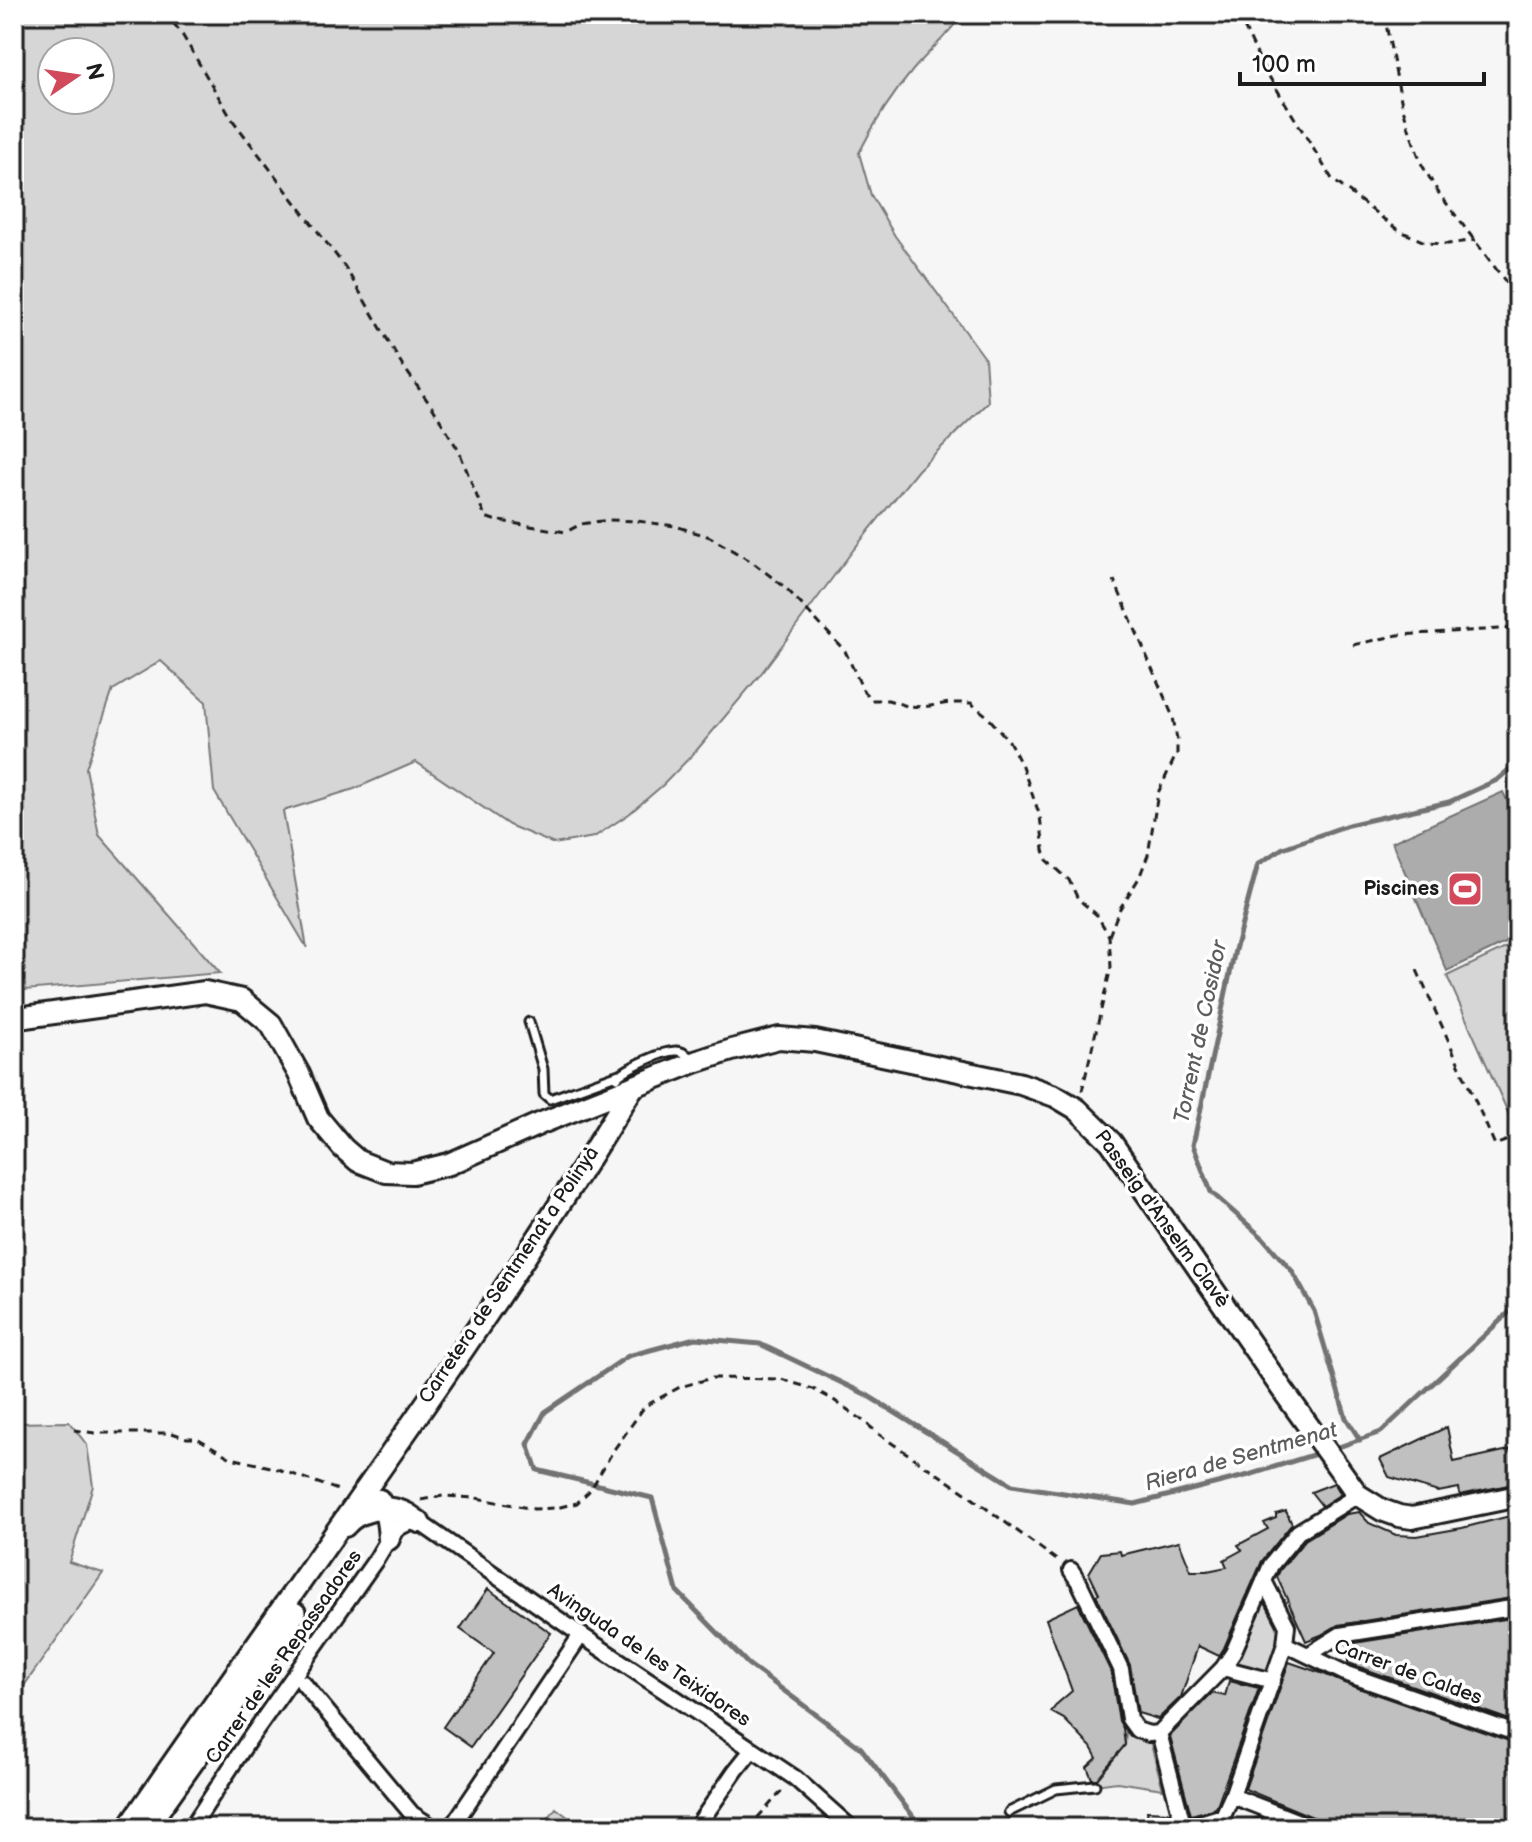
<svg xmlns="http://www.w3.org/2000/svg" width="1532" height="1842" viewBox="0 0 1532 1842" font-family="'Balsamiq Sans',sans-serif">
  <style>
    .green { fill: #d6d6d6; stroke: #797979; stroke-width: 2; fill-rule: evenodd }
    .water { fill: #acacac; stroke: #727272; stroke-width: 2 }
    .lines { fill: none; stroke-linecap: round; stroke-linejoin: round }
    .stream { stroke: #727272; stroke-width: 5 }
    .building { fill: #c0c0c0; stroke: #1c1c1c; stroke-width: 2 }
    .lane-casing { stroke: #1c1c1c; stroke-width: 13 }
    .street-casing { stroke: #1c1c1c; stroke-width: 20 }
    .secondary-casing { stroke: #1c1c1c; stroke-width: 26 }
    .path { stroke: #1c1c1c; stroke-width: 3; stroke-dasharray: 8 6; stroke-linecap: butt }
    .lane { stroke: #fff; stroke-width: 7 }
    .street { stroke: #fff; stroke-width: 14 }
    .secondary { stroke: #fff; stroke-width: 20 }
    .labels { text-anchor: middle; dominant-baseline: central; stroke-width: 7; stroke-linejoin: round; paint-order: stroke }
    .poi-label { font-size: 20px; font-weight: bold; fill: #1c1c1c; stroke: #fff; text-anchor: end }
    .street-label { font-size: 20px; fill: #1c1c1c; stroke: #fff }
    .water-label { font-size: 22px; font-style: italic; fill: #5d5d5d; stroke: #fff }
  </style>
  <rect width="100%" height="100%" fill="#f6f6f6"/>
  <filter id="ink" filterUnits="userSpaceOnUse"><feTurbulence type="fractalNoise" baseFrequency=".0125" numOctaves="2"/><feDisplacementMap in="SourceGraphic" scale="16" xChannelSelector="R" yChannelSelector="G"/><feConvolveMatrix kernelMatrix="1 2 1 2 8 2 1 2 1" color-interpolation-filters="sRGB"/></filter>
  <g filter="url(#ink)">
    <path class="green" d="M14,14H963C947,36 930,50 913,70C891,96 874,123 859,153L871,195L895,236L985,358L988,402L918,470L854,549L760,675L696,751L663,785L629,814L594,837L554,844L509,825L416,762L354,789L283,811L307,948L214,791L206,702L161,661L113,690L86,768L99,835L220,973L14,991ZM52,52H100V100H52Z
      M1518,942V1135L1447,976Z
      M69,1422L87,1445L93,1486L69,1562L103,1573L14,1700V1423Z
      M1265,1593L1282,1626L1269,1676L1231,1665Z
      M1126,1732L1150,1741L1163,1789L1117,1782L1095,1785L1094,1783L1125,1745Z
      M556,1808L582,1828H541Z"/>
    <path class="water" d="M1503,792L1518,823V937L1447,971L1392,842Z"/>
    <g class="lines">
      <path class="stream" d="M1360,1440L1346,1418L1314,1311L1292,1271L1263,1238L1211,1192L1193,1145L1235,950L1258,864L1283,848L1348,825L1449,802L1497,780L1518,762
        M1333,1449L1381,1432L1518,1304
        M922,1828L861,1748L748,1664L677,1591L652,1498L537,1470L528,1444L545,1412L628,1356L695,1338L760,1344L865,1394L1012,1485L1135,1504L1249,1475L1319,1453"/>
    </g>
    <path class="building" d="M1447,1427L1454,1462L1518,1448V1483L1460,1495L1459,1488L1438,1492L1389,1477L1380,1459Z
      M1334,1483L1341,1494L1322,1506L1311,1492Z
      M1286,1511L1292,1524L1262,1561L1224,1648L1219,1656L1198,1646L1181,1697L1158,1719L1138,1713L1130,1665L1096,1595L1099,1594L1089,1573L1101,1553L1120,1551L1121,1555L1179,1541L1191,1571H1207L1227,1567L1224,1560L1242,1550L1238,1545L1268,1529L1264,1523L1276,1518V1514Z
      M1359,1512L1369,1523L1396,1535L1417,1536L1462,1528L1518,1514V1597L1338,1625L1321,1635L1306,1641L1277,1577L1280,1570L1305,1540L1347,1514Z
      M488,1589L551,1633L471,1747L443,1727L494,1653L460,1629Z
      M1078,1604L1111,1672L1119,1721L1123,1728L1125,1745L1097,1779H1092L1087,1767L1097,1758L1091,1747L1064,1719L1051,1712L1058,1703L1072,1691L1046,1619Z
      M1518,1617V1723L1348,1663V1644Z
      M1289,1662L1324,1674L1344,1683L1518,1744V1828H1332L1323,1824L1318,1819L1245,1789Z
      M1229,1681L1259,1688L1216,1808L1191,1815L1170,1736L1212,1693L1225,1696Z
      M1147,1811L1169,1812L1174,1828H1149Z
      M1259,1817L1286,1828H1234V1826Z"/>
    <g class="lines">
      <defs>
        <path id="lane" d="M529,1022L543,1069L544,1094L550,1099L619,1074
          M617,1078C624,1069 665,1050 677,1051C684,1051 688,1056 694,1060
          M1009,1812L1056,1789L1095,1785"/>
        <path id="street" d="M1071,1570L1079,1582L1121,1669L1129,1719L1137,1730L1149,1734L1159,1733
          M1285,1644L1347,1674L1518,1734
          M1308,1655L1340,1635L1518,1607
          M1223,1668L1273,1681
          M303,1683L412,1814L434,1828
          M1159,1733L1223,1668L1233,1653L1271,1565L1298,1532L1358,1495
          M1159,1733L1184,1828
          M1232,1796L1314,1828
          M191,1828L248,1741L377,1558C388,1540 396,1521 419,1522L581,1635L795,1778L851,1828
          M451,1828L581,1635
          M696,1828L736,1770L752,1750
          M1184,1828L1223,1816L1232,1796L1285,1644L1287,1626L1264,1581"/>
        <path id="secondary" d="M14,1017H25L205,992L242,1000L271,1024L299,1074L318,1118L343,1148L358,1161L386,1172L412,1173L449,1164L539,1124L695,1062L732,1050L779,1038L815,1041L1021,1084L1055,1096L1077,1109L1111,1142L1284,1392L1358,1495L1382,1510L1399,1516L1412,1518L1518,1496
          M379,1500C387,1513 388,1524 389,1539
          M345,1526C357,1511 384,1504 403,1512C409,1514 414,1519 419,1522
          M128,1828C297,1582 478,1343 633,1087
          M146,1828L220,1724L295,1613"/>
      </defs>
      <use href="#lane" class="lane-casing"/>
      <use href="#street" class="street-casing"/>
      <use href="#secondary" class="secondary-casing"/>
      <path class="path" d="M164,14L170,18L183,36L231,118L345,267L403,366L434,410L459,451L485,517L494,520L566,532L581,524L608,520L637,521L675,526L710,537L752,562L786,588L845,651L864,692L872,700H888L907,706L923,707L950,703H971L986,715L1009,741L1022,766L1040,816L1044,850L1047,860L1069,880L1078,899L1097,915L1109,936L1111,967L1082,1091
        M1238,14L1262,65L1332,179L1398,230L1427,243L1448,244L1476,240
        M1384,14L1402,105L1411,135L1422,165L1438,192L1518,298
        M1353,645L1398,635L1518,628
        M1109,936L1119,910L1139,878L1148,855L1158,793L1177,753V740L1173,717L1114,580
        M1417,970L1495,1145L1518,1136
        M74,1430L95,1433H172L187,1438H197L231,1458L275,1468L341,1491
        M421,1500L443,1496L476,1498L534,1509L556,1508L577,1503L591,1489L613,1451L645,1406L680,1387L712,1378L781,1379L813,1389L832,1399L861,1419L880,1435L964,1492L1058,1561
        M748,1828L783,1790"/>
      <use href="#lane" class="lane"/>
      <use href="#street" class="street"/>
      <use href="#secondary" class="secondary"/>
    </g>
  </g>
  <defs>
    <symbol id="stadium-square" viewBox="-11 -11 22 22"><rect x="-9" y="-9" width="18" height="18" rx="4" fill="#d1495b" stroke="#fff"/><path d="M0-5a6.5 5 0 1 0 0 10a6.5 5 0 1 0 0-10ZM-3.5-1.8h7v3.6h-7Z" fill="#fff"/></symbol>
  </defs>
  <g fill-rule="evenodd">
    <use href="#stadium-square" x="1445" y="869" width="40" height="40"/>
  </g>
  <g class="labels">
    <g class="poi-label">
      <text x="1439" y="889">Piscines</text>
    </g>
    <g class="street-label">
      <text transform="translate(1162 1219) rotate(54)">Passeig d'Anselm Clavè</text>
      <text transform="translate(509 1275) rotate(-56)">Carretera de Sentmenat a Polinyà</text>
      <text transform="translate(649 1655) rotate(34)">Avinguda de les Teixidores</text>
      <text transform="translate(284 1657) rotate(-55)">Carrer de les Repassadores</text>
      <text transform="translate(1408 1672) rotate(20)">Carrer de Caldes</text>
    </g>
    <g class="water-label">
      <text transform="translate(1201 1032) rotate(-78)">Torrent de Cosidor</text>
      <text transform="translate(1241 1457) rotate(-16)">Riera de Sentmenat</text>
    </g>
  </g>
  <rect width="1532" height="1842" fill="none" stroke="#fff" stroke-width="48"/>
  <rect x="24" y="24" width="1484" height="1794" fill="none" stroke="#1c1c1c" stroke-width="3" filter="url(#ink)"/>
  <g transform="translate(76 76) rotate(77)"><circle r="38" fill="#ffffff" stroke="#a4a4a4" stroke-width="2"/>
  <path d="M0-6L14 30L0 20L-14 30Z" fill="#d1495b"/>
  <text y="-12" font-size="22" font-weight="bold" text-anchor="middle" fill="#1c1c1c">N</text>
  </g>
  <path d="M1240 72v12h244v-12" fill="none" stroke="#1c1c1c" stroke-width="4"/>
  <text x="1252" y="72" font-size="24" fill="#1c1c1c" stroke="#ffffff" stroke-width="6" paint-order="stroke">100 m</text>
</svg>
